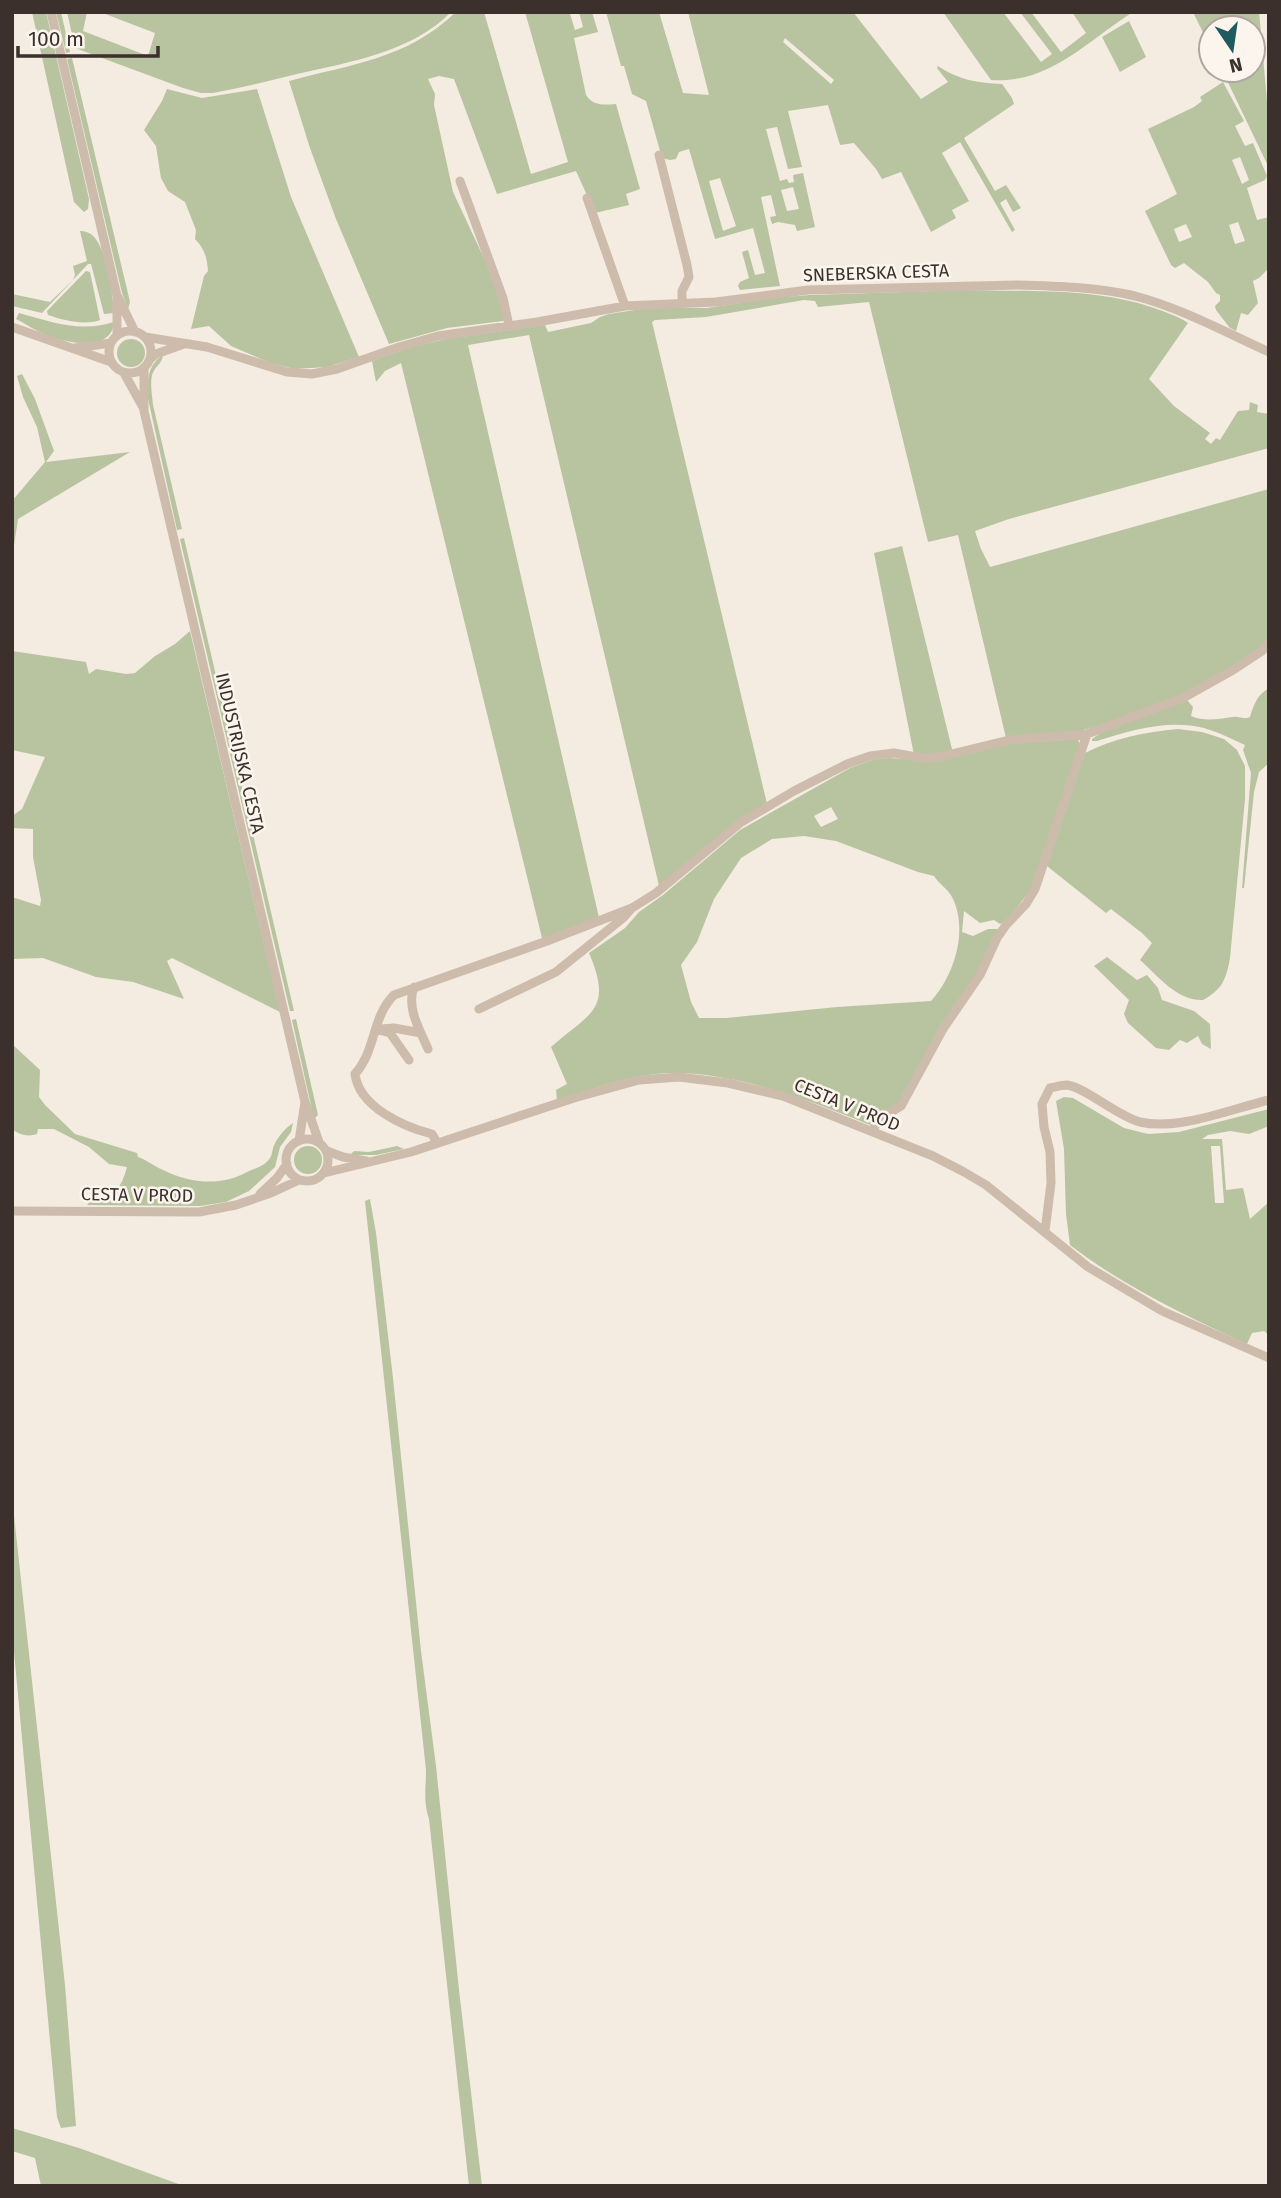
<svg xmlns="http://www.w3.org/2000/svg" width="1281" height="2198" viewBox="0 0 1281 2198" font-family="'Fira Sans',sans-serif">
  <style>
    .green { fill: #b8c4a0; fill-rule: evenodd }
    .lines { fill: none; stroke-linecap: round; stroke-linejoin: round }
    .minor { stroke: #cdbbac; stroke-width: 9 }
    .labels { text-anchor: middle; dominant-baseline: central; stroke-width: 5; stroke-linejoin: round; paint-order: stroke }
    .street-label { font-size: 18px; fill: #3b302b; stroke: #fbf5ee }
  </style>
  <rect width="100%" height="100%" fill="#f4ebe1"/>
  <path class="green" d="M32,12H46L89,199L88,209L84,212L74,202Z
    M56,12H61L70,52L66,53Z
    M67,12H87L83,31L148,56L155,33L100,12H451C412,52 350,62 297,74C269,81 241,88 213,93H201L183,88L75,48Z
    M456,12H484L531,174L568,162L525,12H577L570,14L575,30L583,27L579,12H592L598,32L574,38L586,95C593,106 604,105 616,104L640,189L626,194L629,205L595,213L576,171L497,194L454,79L439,76L428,79L435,94L434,105L453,192L496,284L504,317L503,321L447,328L389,344L336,219L310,148L289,81C352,64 407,59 456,12Z
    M606,12H659L683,93L709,95L688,12H853L921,99L948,82L937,68L938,66C958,80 978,83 1002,84L1012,98L1014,104L964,138L995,191L1006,185L1021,208L1013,212L1006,199L1000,203L1015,230L1012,232L960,142L942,153L969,201L952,210L956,218L931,232L901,172L882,179L876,169L854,143L840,145L828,105L788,111L802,167L788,169L777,127L766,129L780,181L787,179L789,183L794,182L793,175L803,173L815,227L797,231L795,225L778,222L772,224L770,217L776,216L771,195L761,197L780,286L740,290L738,286L740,282L749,278L742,252L748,250L755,275L765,273L753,228L715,239L689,149L679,152L676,159L670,160L662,158L646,101L632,94L624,66H621ZM785,38L834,80L831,84L783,42ZM720,178L736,226L723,231L709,181ZM793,187L799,209L787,211L781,190Z
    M943,12H1003L1041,62L1052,54L1020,12H1031L1061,52L1086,33L1072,12H1133C1087,41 1050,84 991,80Z
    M1193,12H1259L1267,101H1269V168L1222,70H1253V28H1211V49Z
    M1129,21L1146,57L1120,72L1102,37Z
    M72,58L130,302L128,309L122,293L67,59Z
    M1223,82L1244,121L1235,126L1245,146L1253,143L1267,176L1265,180L1247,188L1257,220L1269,217V244L1267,245L1269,268L1259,278L1253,281L1258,303L1248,315L1241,313L1236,331L1230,328L1216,310L1215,306L1220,301V295L1216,293L1208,282L1184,263L1175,268L1171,265L1145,211L1177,194L1148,129L1194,107L1202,101L1200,97ZM1240,157L1249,180L1242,184L1232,160ZM1238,222L1245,241L1235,244L1229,225ZM1186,224L1192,237L1179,242L1174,229Z
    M167,89L202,98L257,89L291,197L359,357L327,367L294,369L268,362L231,346L209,326L191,329L204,276L208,271C207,258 205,249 195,239L196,230L185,202L168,191L161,178L156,146L144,130L162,101Z
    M80,231C86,231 91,233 95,238C107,252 113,295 114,313L104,314L91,264H88L42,313L12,306V294L50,302L73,280L75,275L73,266L87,261Z
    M86,271L90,272L100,320C84,326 63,320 48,315L47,311Z
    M966,290C1028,292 1093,287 1154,308C1165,312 1178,316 1188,323L1149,379L1174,406L1210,433L1205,439L1211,444L1216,438L1220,440L1238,411L1249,410L1250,402L1258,405L1257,412L1269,414V448L1009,519L975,531L981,549L990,567L1269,489V646L1204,687L1095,727L1079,731L1006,738L958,535L928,542L869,302L818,307L815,301L804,300L706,317L655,320L652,322L768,808L744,821L660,890L529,335L468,345L600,922L543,942L401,363L385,371L376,382L372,361L412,347L446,339L545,325L548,332L591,323L600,317L609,314L648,308H707L773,298L810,295Z
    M19,313C52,322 80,333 114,322C112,353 66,343 46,335C36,331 26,324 16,319Z
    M117 353a14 14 0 1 1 28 0a14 14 0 1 1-28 0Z
    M163,355C162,364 155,366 152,375C150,384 152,395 153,405L182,529L177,530L147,394C148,377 148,365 163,355Z
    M22,374L35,399L54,451L46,462L130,452L18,519L12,559V501L45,462L37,427L23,397L17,376Z
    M184,538L294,1011H290L180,539Z
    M902,546L953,753L914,755L874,553Z
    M190,631L280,1012L172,958L167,961L184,999L133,982L96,977L43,958L12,959V897L40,906L41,900L33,857V829L12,828V816L22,809L45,757L12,750V651L86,662L89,674L96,669L126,674L135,673L155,656L175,644Z
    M1269,688V763L1259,772L1254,792L1244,888H1242L1251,773L1243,750L1245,745C1232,739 1218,732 1204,728C1168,719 1132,730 1097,741H1092V739L1102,732L1187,700L1193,707L1191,716C1205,722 1218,719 1233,717C1240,716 1243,720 1250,717C1254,704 1257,695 1269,688Z
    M1178,729L1202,732L1224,739L1237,750L1245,766V799L1230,958C1226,979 1223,989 1203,1000C1177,1001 1158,976 1140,960L1152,943L1142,933L1111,909L1106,913L1047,866L1085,753C1115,738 1145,732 1178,729Z
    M1078,739L1080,745L1033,887L1006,921L1000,924L994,920L980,923L964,911L962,932L973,936L988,929H998L989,953L907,1099L870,1125C809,1100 723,1067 656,1074C623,1077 589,1091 557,1100L556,1090L567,1084L551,1047C589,1013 614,1011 589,953L625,928L639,912L663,895L740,830L850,768L872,760L889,758L930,760L995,745ZM831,807L838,819L821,827L814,816ZM804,836L836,841L918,872L934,876C939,884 947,888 952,897C969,930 954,976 931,1001L837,1007L726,1018H699L691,1002L681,965L697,942L714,899L741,858L772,839Z
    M1107,957L1137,980L1147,975L1158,988L1162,1000L1194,1011L1210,1024L1211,1049L1202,1044L1198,1036L1187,1043L1180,1040L1169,1050L1156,1048L1128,1023L1124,1014L1129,1000L1094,966Z
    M296,1019L318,1115L314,1119L292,1020Z
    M12,1044L40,1070L39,1097L45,1105L75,1134L137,1153L138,1157C147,1160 154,1166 163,1170C188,1183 221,1187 247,1172C255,1168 264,1167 270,1158C272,1155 272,1152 273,1148C276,1139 285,1128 293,1123L291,1132L280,1147L275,1167L249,1191L226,1202L200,1206L87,1205L91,1200C114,1198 121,1189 127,1167L109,1164L89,1147L54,1129H38L37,1134C28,1137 19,1135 12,1129Z
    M1064,1097L1073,1098L1124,1128L1148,1134L1179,1132L1269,1109V1126L1249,1134L1230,1131L1208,1135L1202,1139H1222L1226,1190L1243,1188L1250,1219L1269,1202V1335L1264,1331L1252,1333L1247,1344C1186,1316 1123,1286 1070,1245L1066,1214L1064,1149L1056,1101ZM1211,1146H1220L1224,1203H1215Z
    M397,1146L404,1149L376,1155H350L354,1151L369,1152Z
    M294 1160a14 14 0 1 1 28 0a14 14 0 1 1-28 0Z
    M370,1199L376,1233L393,1378L421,1651L436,1766L459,1990L482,2186H469L429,1819C423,1802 426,1787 426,1770L365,1201Z
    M12,1497L65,1985L76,2126L61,2128L57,2117L12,1630Z
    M12,2128L79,2148L184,2186H41L35,2158L12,2151Z"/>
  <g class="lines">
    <path class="minor" d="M51,12L117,296V335
      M659,155L687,265L689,277L682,291V302
      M460,181L503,298L509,326
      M587,198L625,306
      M118,297L135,332
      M12,327L111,362
      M109 352a21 21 0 1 1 42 0a21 21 0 1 1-42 0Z
      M145,337L207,347L287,372L312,374L337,369L399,347L438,336L537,322L625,306L716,302L808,290L1017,285C1056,286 1097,287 1135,296C1181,308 1225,332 1269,352
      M75,348L111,343
      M150,359L156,354L184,344
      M144,368V411L305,1102L319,1142
      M124,373L144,409
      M414,987C406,1008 420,1030 428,1049
      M479,1009L556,972L623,918L631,909
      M376,1029L390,1033L409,1060
      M381,1029L394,1028L421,1033
      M872,1131L880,1119L901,1106L943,1029L980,975L997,938L1006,925L1026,904L1035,889L1087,734
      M286 1160a21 21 0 1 1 42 0a21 21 0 1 1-42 0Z
      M299,1141L305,1102
      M437,1143L432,1134C404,1127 359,1107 355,1074C377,1049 371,1018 394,995L547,941L632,908L656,893L740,823L794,791L847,764L870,756L894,753L922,758L939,757L1009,740L1087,734L1183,698L1233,670L1262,651L1269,643
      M327,1151L343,1157L366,1161
      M324,1173L411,1152L574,1098L639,1080L679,1077L728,1083L783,1096L933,1156L964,1172L986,1185L1088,1267L1162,1311L1269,1358
      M260,1194L277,1178L287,1164
      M12,1211L199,1212L236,1205L271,1193L299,1180
      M1045,1231L1051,1183L1050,1152L1044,1127L1042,1104L1050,1088C1055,1087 1062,1085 1067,1085C1085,1087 1117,1116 1140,1122C1178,1131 1231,1109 1269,1100"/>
  </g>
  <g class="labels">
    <g class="street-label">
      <text transform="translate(876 273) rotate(-2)">SNEBERSKA CESTA</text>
      <text transform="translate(240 753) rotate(77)">INDUSTRIJSKA CESTA</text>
      <text transform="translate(847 1105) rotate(22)">CESTA V PROD</text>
      <text transform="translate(137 1195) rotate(1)">CESTA V PROD</text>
    </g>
  </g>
  <rect width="1281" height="2198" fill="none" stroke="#3b302b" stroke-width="28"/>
  <g transform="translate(1232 49) rotate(167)"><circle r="33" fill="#fbf5ee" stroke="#aea6a0" stroke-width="2"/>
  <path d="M0-5L12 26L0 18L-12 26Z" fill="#1f5a5e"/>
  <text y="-10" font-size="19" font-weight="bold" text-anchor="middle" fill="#3b302b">N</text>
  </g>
  <path d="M18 46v10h140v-10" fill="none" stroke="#3b302b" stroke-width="3.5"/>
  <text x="28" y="46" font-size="21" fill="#3b302b" stroke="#fbf5ee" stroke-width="5" paint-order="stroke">100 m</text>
</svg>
